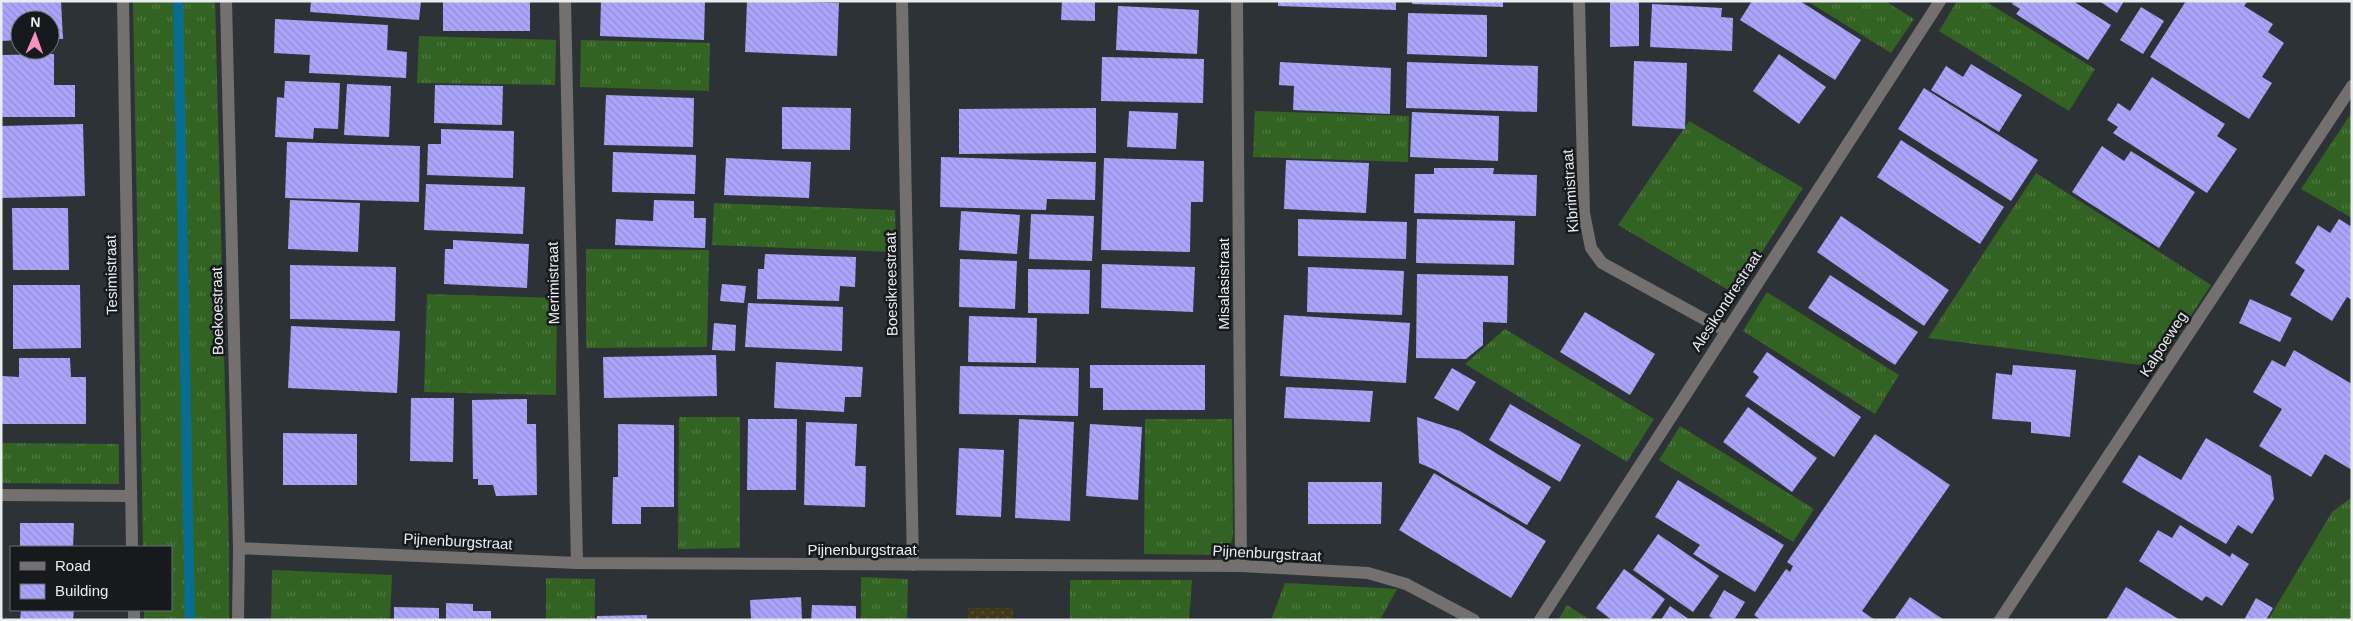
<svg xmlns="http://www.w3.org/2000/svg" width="2353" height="621" viewBox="0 0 2353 621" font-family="Helvetica,sans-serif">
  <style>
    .grass { fill: url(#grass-tufts) }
    .sand { fill: url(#sand-dots) }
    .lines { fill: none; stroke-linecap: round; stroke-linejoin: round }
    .stream { stroke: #076d92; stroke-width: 10 }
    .building { fill: url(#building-back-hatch) }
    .minor { stroke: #747070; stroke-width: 12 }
    .labels { text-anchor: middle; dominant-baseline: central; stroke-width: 5; stroke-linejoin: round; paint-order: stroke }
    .street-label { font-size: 15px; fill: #e9edf0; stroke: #171a1c }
  </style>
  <defs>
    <pattern id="grass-tufts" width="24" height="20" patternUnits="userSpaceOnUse" patternTransform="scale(1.25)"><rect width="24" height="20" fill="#336323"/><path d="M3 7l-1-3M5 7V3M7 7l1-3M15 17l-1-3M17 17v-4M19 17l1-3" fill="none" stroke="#517a43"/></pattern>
    <pattern id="sand-dots" width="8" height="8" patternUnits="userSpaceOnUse" patternTransform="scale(1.25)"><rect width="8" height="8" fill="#413919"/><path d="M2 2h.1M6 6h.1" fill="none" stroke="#5c563b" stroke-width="1.8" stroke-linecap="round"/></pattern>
    <pattern id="building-back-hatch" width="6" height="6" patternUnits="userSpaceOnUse" patternTransform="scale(1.25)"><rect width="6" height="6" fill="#aaa5fc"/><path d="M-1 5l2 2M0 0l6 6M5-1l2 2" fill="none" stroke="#918ecf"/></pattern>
  </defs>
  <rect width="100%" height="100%" fill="#2d3237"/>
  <path class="grass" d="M133,1H215L229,548V620H144V610H171V547H143Z
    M1807,1H1885L1914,19L1891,53Z
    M1957,1H1985L2095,69L2069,111L1939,31Z
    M419,36L556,40L555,85L417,83Z
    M581,40L710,43L709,91L580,87Z
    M1255,111L1409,116L1408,162L1253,157Z
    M2352,112V218L2301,189Z
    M1689,121L1803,188L1735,294L1618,225Z
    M2036,173L2211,285L2157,367L1928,338Z
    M714,203L895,210L896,252L712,245Z
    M586,249L709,250L707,347L586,348Z
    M1767,292L1899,375L1875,414L1743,331Z
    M427,294L557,298L556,395L424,392Z
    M1505,329L1654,419L1627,462L1465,364Z
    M679,417H740V548L678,549Z
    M1145,419H1232L1233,536L1230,547L1222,555L1144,554Z
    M1680,426L1814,509L1793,542L1659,460Z
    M1,443L119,444V484L1,483Z
    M2352,497V620H2268L2332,512Z
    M272,570L392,575L390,620H271Z
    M861,577L908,579L907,620H861Z
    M546,578L595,579V620H546Z
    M1070,580H1192L1189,620H1070Z
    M1285,583L1397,589L1380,620H1271Z
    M1567,605L1590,620H1558Z"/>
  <path class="sand" d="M968,608H1013V620H968Z"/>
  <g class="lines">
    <path class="stream" d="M178,1L190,620"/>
  </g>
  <path class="building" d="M6,1H61L63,39H50V20H20V40L1,41V3Z
    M311,1H421L419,20L310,12Z
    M443,1H530V31H443Z
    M601,1H705L704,40L600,36Z
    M747,1L839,3L837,56L745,52Z
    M1062,1H1095V21L1061,20Z
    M1278,1H1396V10L1278,6Z
    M1412,1H1503V7L1412,4Z
    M1610,1H1639V46L1610,47Z
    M1752,1H1800L1861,40L1835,80L1740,20Z
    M2013,1H2073L2111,25L2088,60L2016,14L2020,9L2012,4Z
    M2099,1H2124L2117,13Z
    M2186,1H2248L2244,6L2273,24L2268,32L2284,43L2262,77L2272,83L2249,119L2150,57Z
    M1652,4L1722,8L1721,17L1733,18L1732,51L1650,47Z
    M1118,6L1199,10L1197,54L1116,50Z
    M2141,7L2164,21L2143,54L2120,40Z
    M1408,13L1487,15V57L1407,54Z
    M275,19L388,25L387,50L407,52L406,78L309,73L310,55L274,53Z
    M54,54V85H75V117H2V55Z
    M1779,54L1826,87L1799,124L1753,91Z
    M1102,57L1204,59L1203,103L1101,101Z
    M1634,61L1687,63L1685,129L1632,126Z
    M1280,62L1391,68L1390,114L1293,110L1294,86L1279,85Z
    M1407,62L1538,66L1537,112L1406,108Z
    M1971,64L2022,95L1999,132L1931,90L1946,66L1963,77Z
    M2152,77L2225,124L2217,136L2237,149L2207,193L2113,133L2118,127L2107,120L2118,103L2130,111Z
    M285,81L340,83L338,129L314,128L313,139L275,137L277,97L284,98Z
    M347,84L391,86L389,137L344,135Z
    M435,85L503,86L502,125L434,123Z
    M1924,88L2038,160L2011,201L1898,129Z
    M606,95L694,98L693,147L604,145Z
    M782,107L851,108L850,150L782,149Z
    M1096,108V153L959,154V109Z
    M1129,111L1178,113L1176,149L1127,147Z
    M1412,112L1499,116L1498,161L1410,157Z
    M83,124L85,196L1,198V126Z
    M441,129L514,131L513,178L427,175L428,144H441Z
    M1901,140L2004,207L1980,244L1877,177Z
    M287,142L420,146L419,202L285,198Z
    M2102,146L2124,161L2131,151L2195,192L2159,248L2072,192Z
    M613,152L696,155L695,194L612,192Z
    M941,157L1096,162L1095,200L1047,199L1046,210L940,207Z
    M726,158L811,162L809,198L724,195Z
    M1104,158L1204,161L1203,202H1191L1190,252L1101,250Z
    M1286,160L1369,163L1366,213L1284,209Z
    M1434,168H1494L1493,174L1537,175L1536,216L1414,213L1415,174H1434Z
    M426,184L525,187L523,234L424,230Z
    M290,200L360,203L358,252L288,249Z
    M654,200L694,201V218H706L705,248L615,245L616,219L653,221Z
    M12,208H68L69,270H13Z
    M961,211L1020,215L1017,254L959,250Z
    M1031,214L1094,216L1092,261L1029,259Z
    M1841,216L1949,290L1924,326L1817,252Z
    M1298,219L1407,222L1406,259L1298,256Z
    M1417,219L1515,221L1514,265L1416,263Z
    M2339,219L2352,227V300L2347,297L2332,321L2290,295L2305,270L2295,263L2318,225L2330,233Z
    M453,240L529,244L527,288L444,284L445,249H453Z
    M765,254L856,257L855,287L840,286L839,301L757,299L758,269H764Z
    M960,259L1017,261L1015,309L959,307Z
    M1102,264L1195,267L1193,312L1101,308Z
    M290,265L396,267L395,321L290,319Z
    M1308,267L1404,271L1402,315L1307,312Z
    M1028,269L1090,270L1089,314L1028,313Z
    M1417,274L1508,276L1507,323L1483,322V345L1466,359L1416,358Z
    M1830,275L1918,332L1895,365L1808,308Z
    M722,284L746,286L744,303L720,301Z
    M13,285H80L81,348L13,349Z
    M2250,299L2292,318L2280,342L2239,323Z
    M748,303L843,307L842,351L745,347Z
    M1585,312L1655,354L1630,395L1560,352Z
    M1284,315L1410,323L1406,383L1280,376Z
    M969,316L1037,318L1036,363L968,362Z
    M714,323L736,325L735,351L712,350Z
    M291,326L400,331L397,393L288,388Z
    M2294,350L2352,384V470L2325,454L2311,477L2259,446L2282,409L2253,392L2272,360L2285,367Z
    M1767,352L1861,417L1834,457L1745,396L1759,377L1753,372Z
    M716,355L717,396L604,398L603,357Z
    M19,358H70L71,377H86V424H1V376L19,377Z
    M776,362L863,367L861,397H845L844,412L774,408Z
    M1090,365H1205V410H1103V388H1090Z
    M2013,365L2076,370L2070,437L2031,433V422L1992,419L1996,373L2012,375Z
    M960,366L1079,368L1078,416L959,414Z
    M1452,368L1476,382L1458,411L1434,398Z
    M1286,387L1373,391L1370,422L1284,418Z
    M411,398H454L453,462L410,461Z
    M527,399V424H536L537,495L496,496L493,485H478V479H473L472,400Z
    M1510,404L1581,445L1560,482L1489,440Z
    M1748,407L1817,458L1792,492L1723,442Z
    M1417,417L1460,431L1551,487L1527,525L1435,470L1419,463Z
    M748,419H797L796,490H747Z
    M1019,419L1074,422L1070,521L1015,518Z
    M806,422L857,424L855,466H866L865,507L804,505Z
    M618,424L674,425V507H641V524H612L613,477H618Z
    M1090,424L1142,427L1138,500L1086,496Z
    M283,433L357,434V485H283Z
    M1875,434L1950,485L1862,611L1875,620H1761L1754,615L1786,569L1790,572L1793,566L1787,562Z
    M2206,438L2271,476L2274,499L2252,534L2238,525L2226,544L2122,482L2139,455L2181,480Z
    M959,448L1004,450L1001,517L956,515Z
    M1434,473L1546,541L1511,598L1399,530Z
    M1678,480L1784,545L1755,592L1693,554L1700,545L1655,517Z
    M1308,482H1382L1381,524H1308Z
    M20,523H74L73,547H20Z
    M2180,525L2230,557L2232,553L2249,564L2222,606L2206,596L2202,601L2139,561L2158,530L2172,538Z
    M1658,534L1719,576L1693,612L1633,570Z
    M1624,569L1665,599L1650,620H1612L1596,608Z
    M2126,587L2180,620H2106Z
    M1724,590L1745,602L1734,620H1715L1709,616Z
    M801,597L802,620H751L750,600Z
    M1910,597L1944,620H1894Z
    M2256,598L2273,608L2266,620H2244Z
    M446,603L473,604V611H491V620H446Z
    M812,605L856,606V620H811Z
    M1670,606L1690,620H1661Z
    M394,607L439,608V620H394Z
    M21,610H74L73,620H20Z
    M647,615V620H597V616Z"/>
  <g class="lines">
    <path class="minor" d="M123,1L132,547
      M226,1L239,548L238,620
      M565,1L577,563
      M902,1L913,565
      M1237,1L1241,566
      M1579,1L1584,213L1591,248L1602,263L1726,331
      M2,495L131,496
      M239,548L577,563L1241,566L1368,573L1406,584L1474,620
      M134,610V620
      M1540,620L1940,1
      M2000,620L2352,86"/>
  </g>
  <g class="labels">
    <g class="street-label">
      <text transform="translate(1570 191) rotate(-94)">Kibrimistraat</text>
      <text transform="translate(111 275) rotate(-91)">Tesimistraat</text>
      <text transform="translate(553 283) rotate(-91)">Merimistraat</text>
      <text transform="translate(891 284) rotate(-91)">Boesikreestraat</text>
      <text transform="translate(1223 284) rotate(-90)">Misalasistraat</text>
      <text transform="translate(1726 301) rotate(-57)">Alesikondrestraat</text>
      <text transform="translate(217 311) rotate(-91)">Boekoestraat</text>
      <text transform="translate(2163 344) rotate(-57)">Kalpoeweg</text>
      <text transform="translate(458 541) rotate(3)">Pijnenburgstraat</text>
      <text x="862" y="549">Pijnenburgstraat</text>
      <text transform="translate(1267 553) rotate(3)">Pijnenburgstraat</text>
    </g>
  </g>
  <rect width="2353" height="621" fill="none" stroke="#e9edf0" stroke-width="5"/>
  <rect x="10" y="546" width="162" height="65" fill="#171a1c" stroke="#6b6e71"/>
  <rect x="20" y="562" width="25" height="8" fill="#747070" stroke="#6b6e71"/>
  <text x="55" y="571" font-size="15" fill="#e9edf0">Road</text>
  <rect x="20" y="584" width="25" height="15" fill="url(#building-back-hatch)" stroke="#6b6e71"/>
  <text x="55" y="596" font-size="15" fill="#e9edf0">Building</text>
  <g transform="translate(35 35) rotate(2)"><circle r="24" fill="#171a1c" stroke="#6b6e71"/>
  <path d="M0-4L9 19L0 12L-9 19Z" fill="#fb8fc4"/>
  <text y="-8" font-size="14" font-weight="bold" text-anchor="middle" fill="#e9edf0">N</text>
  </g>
</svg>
